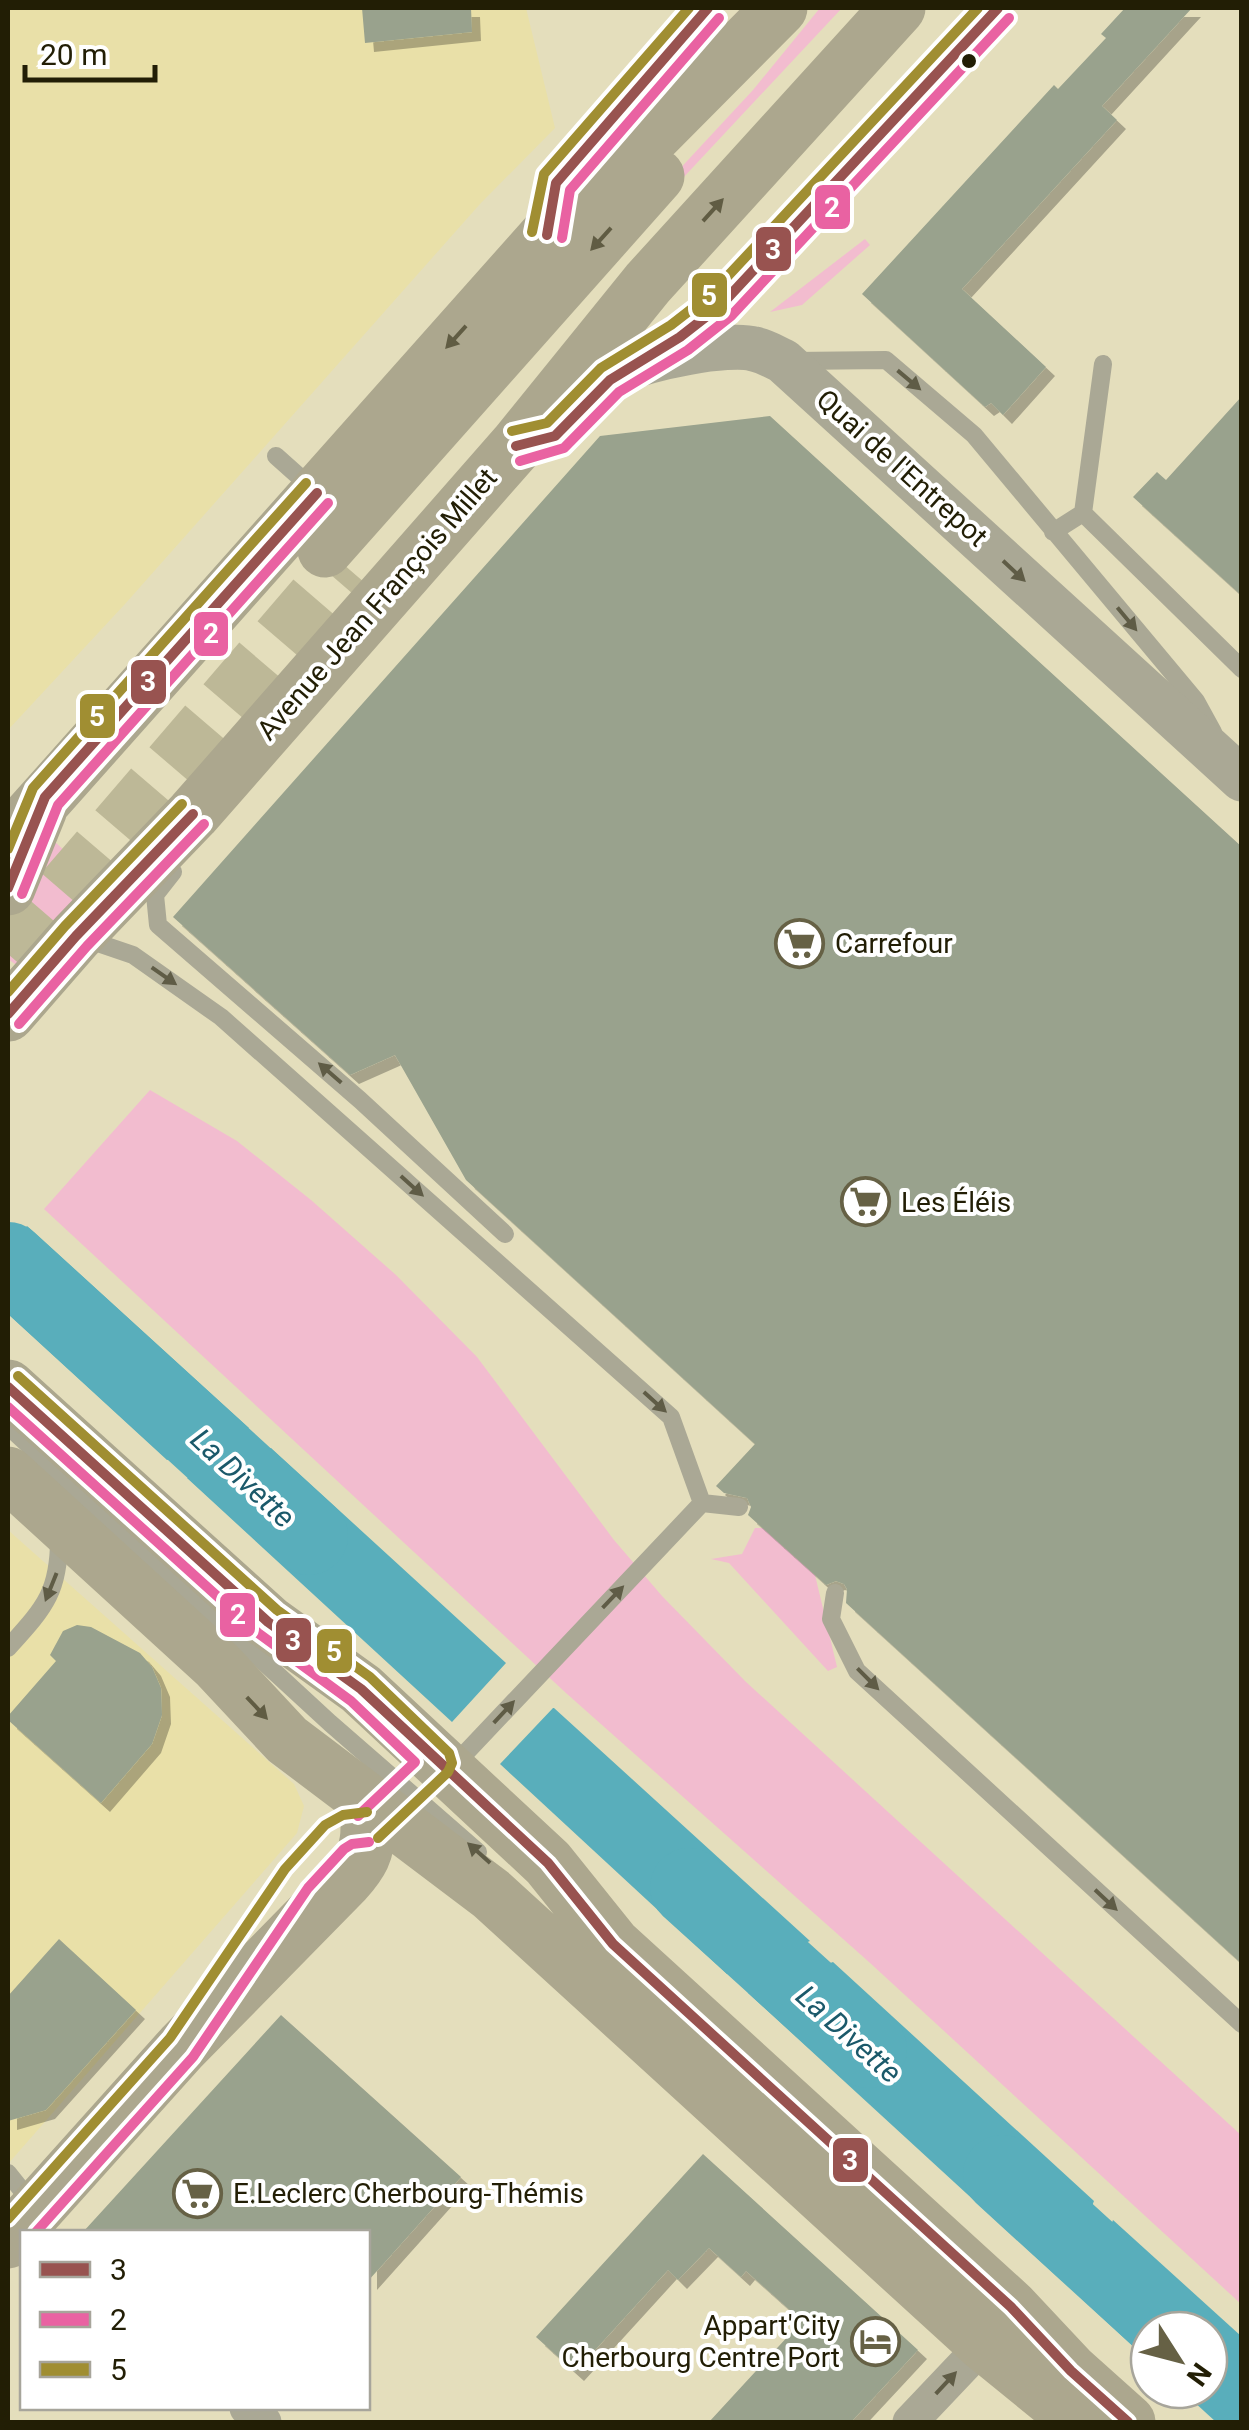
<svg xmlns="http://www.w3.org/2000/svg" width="1249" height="2430" viewBox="0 0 1249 2430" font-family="Roboto,sans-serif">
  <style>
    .built { fill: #e9e0a8 }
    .green { fill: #f2bccf }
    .water { fill: #59aebb }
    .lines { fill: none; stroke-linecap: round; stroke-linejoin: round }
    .river { stroke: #59aebb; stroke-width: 78 }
    .building { fill: #99a28d; filter: url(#shadow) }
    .primary-tunnel { stroke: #bdb897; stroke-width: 55; stroke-dasharray: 55 28; stroke-linecap: butt }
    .service { stroke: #aaa895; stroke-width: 18 }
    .minor { stroke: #aaa895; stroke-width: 35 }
    .tertiary { stroke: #aaa895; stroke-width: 45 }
    .primary { stroke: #aca78e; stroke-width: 55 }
    .bus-1-casing { stroke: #fff; stroke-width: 18 }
    .bus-2-casing { stroke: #fff; stroke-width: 18 }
    .bus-3-casing { stroke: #fff; stroke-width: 18 }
    .bus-1 { stroke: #985350; stroke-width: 10 }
    .bus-2 { stroke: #e962a2; stroke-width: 10 }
    .bus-3 { stroke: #a08e32; stroke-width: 10 }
    .oneway { fill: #605c43 }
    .oneway2 { fill: #5f5c46 }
    .bus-dot { fill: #221e05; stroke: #fff; stroke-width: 4 }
    .labels { text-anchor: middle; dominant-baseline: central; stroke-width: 8; stroke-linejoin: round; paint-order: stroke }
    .street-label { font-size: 28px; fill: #221e05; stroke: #fff }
    .poi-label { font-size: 28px; fill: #221e05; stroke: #fff; text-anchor: start }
    .water-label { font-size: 30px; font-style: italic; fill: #1b596a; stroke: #fff }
    .line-badge { stroke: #fff; stroke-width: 4 }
    .badge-label { font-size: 28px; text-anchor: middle; font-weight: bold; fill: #fff }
  </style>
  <defs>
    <filter id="shadow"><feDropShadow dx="9" dy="9" stdDeviation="0" flood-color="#0004"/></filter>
  </defs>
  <rect width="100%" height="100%" fill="#e4debc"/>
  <path class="built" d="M8,8H526L555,128L480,204L125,604L8,730Z
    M8,1530L294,1784L304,1806L297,1833L8,2164Z"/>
  <path class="green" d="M820,8H842L682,179L675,174L753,90Z
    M865,239L870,245L802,305L770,312Z
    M55,842L95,878L19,967L8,959V919Z
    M150,1090L237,1141L311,1200L396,1275L477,1357L614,1540L662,1596L745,1681L1241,2135V2304L869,1962L566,1693L44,1209Z
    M755,1528H763L815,1575L837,1667L828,1671L729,1563L711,1559L742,1554Z"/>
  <path class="water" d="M27,1226L249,1428L167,1460L8,1314V1248Z
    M271,1448L506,1663L452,1722L187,1478Z
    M553,1708H554L810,1941L727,1974L500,1764Z
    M833,1962L1094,2201L1062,2281L748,1993Z
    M1113,2220L1241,2336V2422H1216L1181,2390H1209V2330H1149V2361L1082,2299Z"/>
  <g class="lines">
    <path class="river" d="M8,1261L309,1536
      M689,1887L868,2049
      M1002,2174L1173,2330"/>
  </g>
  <path class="building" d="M362,8H471L472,32L365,43Z
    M1125,8H1192L1102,106L1117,120L962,289L1046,367L1003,415L991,403L985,407L862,294L1054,85L1058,89L1106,38L1101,34Z
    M1242,396V596L1133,497L1157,472L1166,480Z
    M770,416L1242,847V1964L846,1603L847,1589L844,1584L836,1581L826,1585L748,1515L751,1507L747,1498L724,1493L716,1486L755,1444L466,1180L395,1055L350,1075L173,917L600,436Z
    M77,1625L91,1627L140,1653L152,1667L161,1688L162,1715L152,1744L101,1803L8,1720V1716L56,1661L50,1655L63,1631Z
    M59,1939L136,2010L46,2110L8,2121V1996Z
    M281,2015L461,2177L368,2281V2232H83Z
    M703,2154L918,2350L851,2422H709L802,2321L746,2271L741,2277L709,2248L678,2280L668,2270L575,2372L536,2337Z"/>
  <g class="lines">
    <path class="primary-tunnel" d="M8,954L343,564"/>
    <path class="service" d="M551,210L556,183L708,8
      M674,341L721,305L998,8
      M794,361L886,360L974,435L1196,701L1213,732
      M276,456L313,489
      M1083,513L1242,669
      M1053,532L1083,513L1103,364
      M173,872L155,895L158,925L360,1100L505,1234
      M86,939L133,955L221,1017L671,1417L702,1503L739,1507
      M8,1426L330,1723L478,1852
      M835,1593L831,1619L857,1671L1242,2024
      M8,1648C44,1608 60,1592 59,1535
      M449,1762H457L702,1503
      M8,2173L32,2203"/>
    <path class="minor" d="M247,2408L264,2422
      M910,2422L984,2344"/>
    <path class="tertiary" d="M547,438L555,436C576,414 596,386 623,371C646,358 729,342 754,349C765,351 774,357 783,361L1242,779"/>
    <path class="primary" d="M325,550L657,176
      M8,841L547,235L630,159L780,8
      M8,888L40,809
      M8,1014L76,936L193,814L516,446L648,283L898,8
      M8,1387L268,1622L361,1689L548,1863L613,1944L1011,2307L1071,2371L1128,2422
      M8,1474L217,1665L287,1740L491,1894L984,2344L1075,2418
      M8,2241L182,2047L345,1881C361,1863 368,1852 368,1827"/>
    <defs>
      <path id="bus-1" d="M547,235L556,183L708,8
        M516,446L555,436L610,380L680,337L721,305L998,8
        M8,888L45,797L317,493
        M8,1014L76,936L193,814
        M8,1387L268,1622L361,1689L548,1863L613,1944L1011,2307L1071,2371L1128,2422"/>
      <path id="bus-2" d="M562,238L570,190L719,18
        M520,461L564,448L619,392L688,350L731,316L1009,18
        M22,894L58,805L328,503
        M19,1024L87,946L204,824
        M8,1407L258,1633L351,1701L415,1762L358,1816
        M36,2232L193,2057L308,1888L344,1849L352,1844L369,1842"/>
      <path id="bus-3" d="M532,232L544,174L689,8
        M512,431L547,423L601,368L671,325L711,294L978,8
        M8,849L33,788L306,483
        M8,992L65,926L182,804
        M18,1376L277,1610L370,1677L449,1753L452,1763L448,1772L378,1838
        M8,2219L170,2038L285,1869L325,1825L343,1815L367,1812"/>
    </defs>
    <use href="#bus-1" class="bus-1-casing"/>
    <use href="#bus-2" class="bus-2-casing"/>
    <use href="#bus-3" class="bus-3-casing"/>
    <use href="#bus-1" class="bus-1"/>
    <use href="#bus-2" class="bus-2"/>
    <use href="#bus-3" class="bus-3"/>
  </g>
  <defs><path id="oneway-solid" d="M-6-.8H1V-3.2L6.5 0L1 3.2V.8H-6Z" transform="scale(2.5)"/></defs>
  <g class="oneway">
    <use href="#oneway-solid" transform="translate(713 210) rotate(-48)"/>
    <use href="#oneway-solid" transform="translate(601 239) rotate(132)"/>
    <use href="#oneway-solid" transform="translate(456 337) rotate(132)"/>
    <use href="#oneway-solid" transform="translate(257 1708) rotate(47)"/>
  </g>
  <g class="oneway2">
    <use href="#oneway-solid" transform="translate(909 380) rotate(40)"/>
    <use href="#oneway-solid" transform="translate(1014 571) rotate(43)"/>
    <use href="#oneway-solid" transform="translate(1127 619) rotate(50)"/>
    <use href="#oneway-solid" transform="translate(164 976) rotate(35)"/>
    <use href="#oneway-solid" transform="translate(330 1073) rotate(-139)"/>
    <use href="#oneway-solid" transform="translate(412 1186) rotate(42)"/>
    <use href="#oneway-solid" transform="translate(655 1402) rotate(42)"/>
    <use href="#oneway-solid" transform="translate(51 1587) rotate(112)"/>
    <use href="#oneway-solid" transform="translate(613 1597) rotate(-46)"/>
    <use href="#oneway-solid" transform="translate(868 1679) rotate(45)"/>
    <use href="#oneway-solid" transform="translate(504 1712) rotate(-47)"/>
    <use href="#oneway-solid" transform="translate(479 1853) rotate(-138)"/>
    <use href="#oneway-solid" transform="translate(1106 1900) rotate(43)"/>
    <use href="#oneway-solid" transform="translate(946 2383) rotate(-47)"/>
  </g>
  <defs>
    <symbol id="supermarket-ring" viewBox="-11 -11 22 22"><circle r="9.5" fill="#fff" stroke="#666145" stroke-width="1.5"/><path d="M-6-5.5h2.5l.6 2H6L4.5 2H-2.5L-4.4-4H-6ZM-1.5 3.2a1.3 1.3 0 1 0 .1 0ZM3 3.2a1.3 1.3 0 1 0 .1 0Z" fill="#666145"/></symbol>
    <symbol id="hotel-ring" viewBox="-11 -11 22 22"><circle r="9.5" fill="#fff" stroke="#666145" stroke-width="1.5"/><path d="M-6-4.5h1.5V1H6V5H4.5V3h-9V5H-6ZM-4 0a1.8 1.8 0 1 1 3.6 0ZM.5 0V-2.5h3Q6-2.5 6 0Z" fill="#666145"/></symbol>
  </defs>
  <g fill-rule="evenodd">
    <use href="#supermarket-ring" x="772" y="916" width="55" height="55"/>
    <use href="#supermarket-ring" x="838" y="1174" width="55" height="55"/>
    <use href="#supermarket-ring" x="170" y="2166" width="55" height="55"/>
    <use href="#hotel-ring" x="848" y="2314" width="55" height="55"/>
  </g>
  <circle class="bus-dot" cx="969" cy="61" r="9"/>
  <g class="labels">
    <g class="street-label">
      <text transform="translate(902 468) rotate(42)">Quai de l'Entrepot</text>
      <text transform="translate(377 604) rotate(-49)">Avenue Jean François Millet</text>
    </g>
    <g class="poi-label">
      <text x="835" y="943">Carrefour</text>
      <text x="901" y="1202">Les Éléis</text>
      <text x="233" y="2193">E.Leclerc Cherbourg-Thémis</text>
      <text x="840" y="2325" text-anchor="end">Appart'City<tspan x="840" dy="32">Cherbourg Centre Port</tspan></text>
    </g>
    <g class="water-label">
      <text transform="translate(243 1478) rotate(43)">La Divette</text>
      <text transform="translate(849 2034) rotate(42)">La Divette</text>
    </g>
  </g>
  <g class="line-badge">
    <rect x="813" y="183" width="39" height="48" rx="10" fill="#e962a2"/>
    <rect x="754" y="225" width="39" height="48" rx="10" fill="#985350"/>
    <rect x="690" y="271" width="39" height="48" rx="10" fill="#a08e32"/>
    <rect x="192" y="610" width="38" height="48" rx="10" fill="#e962a2"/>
    <rect x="129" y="658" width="39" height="48" rx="10" fill="#985350"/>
    <rect x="78" y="692" width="39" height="48" rx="10" fill="#a08e32"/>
    <rect x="218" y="1591" width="39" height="48" rx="10" fill="#e962a2"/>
    <rect x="274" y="1616" width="39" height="48" rx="10" fill="#985350"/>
    <rect x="315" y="1627" width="39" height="48" rx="10" fill="#a08e32"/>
    <rect x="831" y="2136" width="39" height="48" rx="10" fill="#985350"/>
  </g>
  <g class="badge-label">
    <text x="832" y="217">2</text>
    <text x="773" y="259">3</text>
    <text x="709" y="305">5</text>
    <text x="211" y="643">2</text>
    <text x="148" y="691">3</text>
    <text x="97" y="726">5</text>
    <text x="238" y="1624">2</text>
    <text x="293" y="1650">3</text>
    <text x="334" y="1661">5</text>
    <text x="850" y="2170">3</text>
  </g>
  <rect width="1249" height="2430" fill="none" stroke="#221e05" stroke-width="20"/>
  <rect x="20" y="2230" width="350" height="180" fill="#ffffff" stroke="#a7a59b" stroke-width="2.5"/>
  <rect x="40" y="2262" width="50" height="15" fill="#985350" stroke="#a7a59b" stroke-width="2.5"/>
  <text x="110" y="2280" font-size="30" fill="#221e05">3</text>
  <rect x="40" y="2312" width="50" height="15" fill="#e962a2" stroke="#a7a59b" stroke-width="2.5"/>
  <text x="110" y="2330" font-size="30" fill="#221e05">2</text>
  <rect x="40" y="2362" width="50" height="15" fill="#a08e32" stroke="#a7a59b" stroke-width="2.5"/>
  <text x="110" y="2380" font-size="30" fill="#221e05">5</text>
  <g transform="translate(1179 2360) rotate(126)"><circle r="48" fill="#ffffff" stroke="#a7a59b" stroke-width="2.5"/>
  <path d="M0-8L18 38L0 25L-18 38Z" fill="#666145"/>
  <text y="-15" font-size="28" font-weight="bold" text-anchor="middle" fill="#221e05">N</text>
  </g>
  <path d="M25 65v15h130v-15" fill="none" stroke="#221e05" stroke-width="5"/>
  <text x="40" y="65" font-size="30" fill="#221e05" stroke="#ffffff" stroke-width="8" paint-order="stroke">20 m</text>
</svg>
